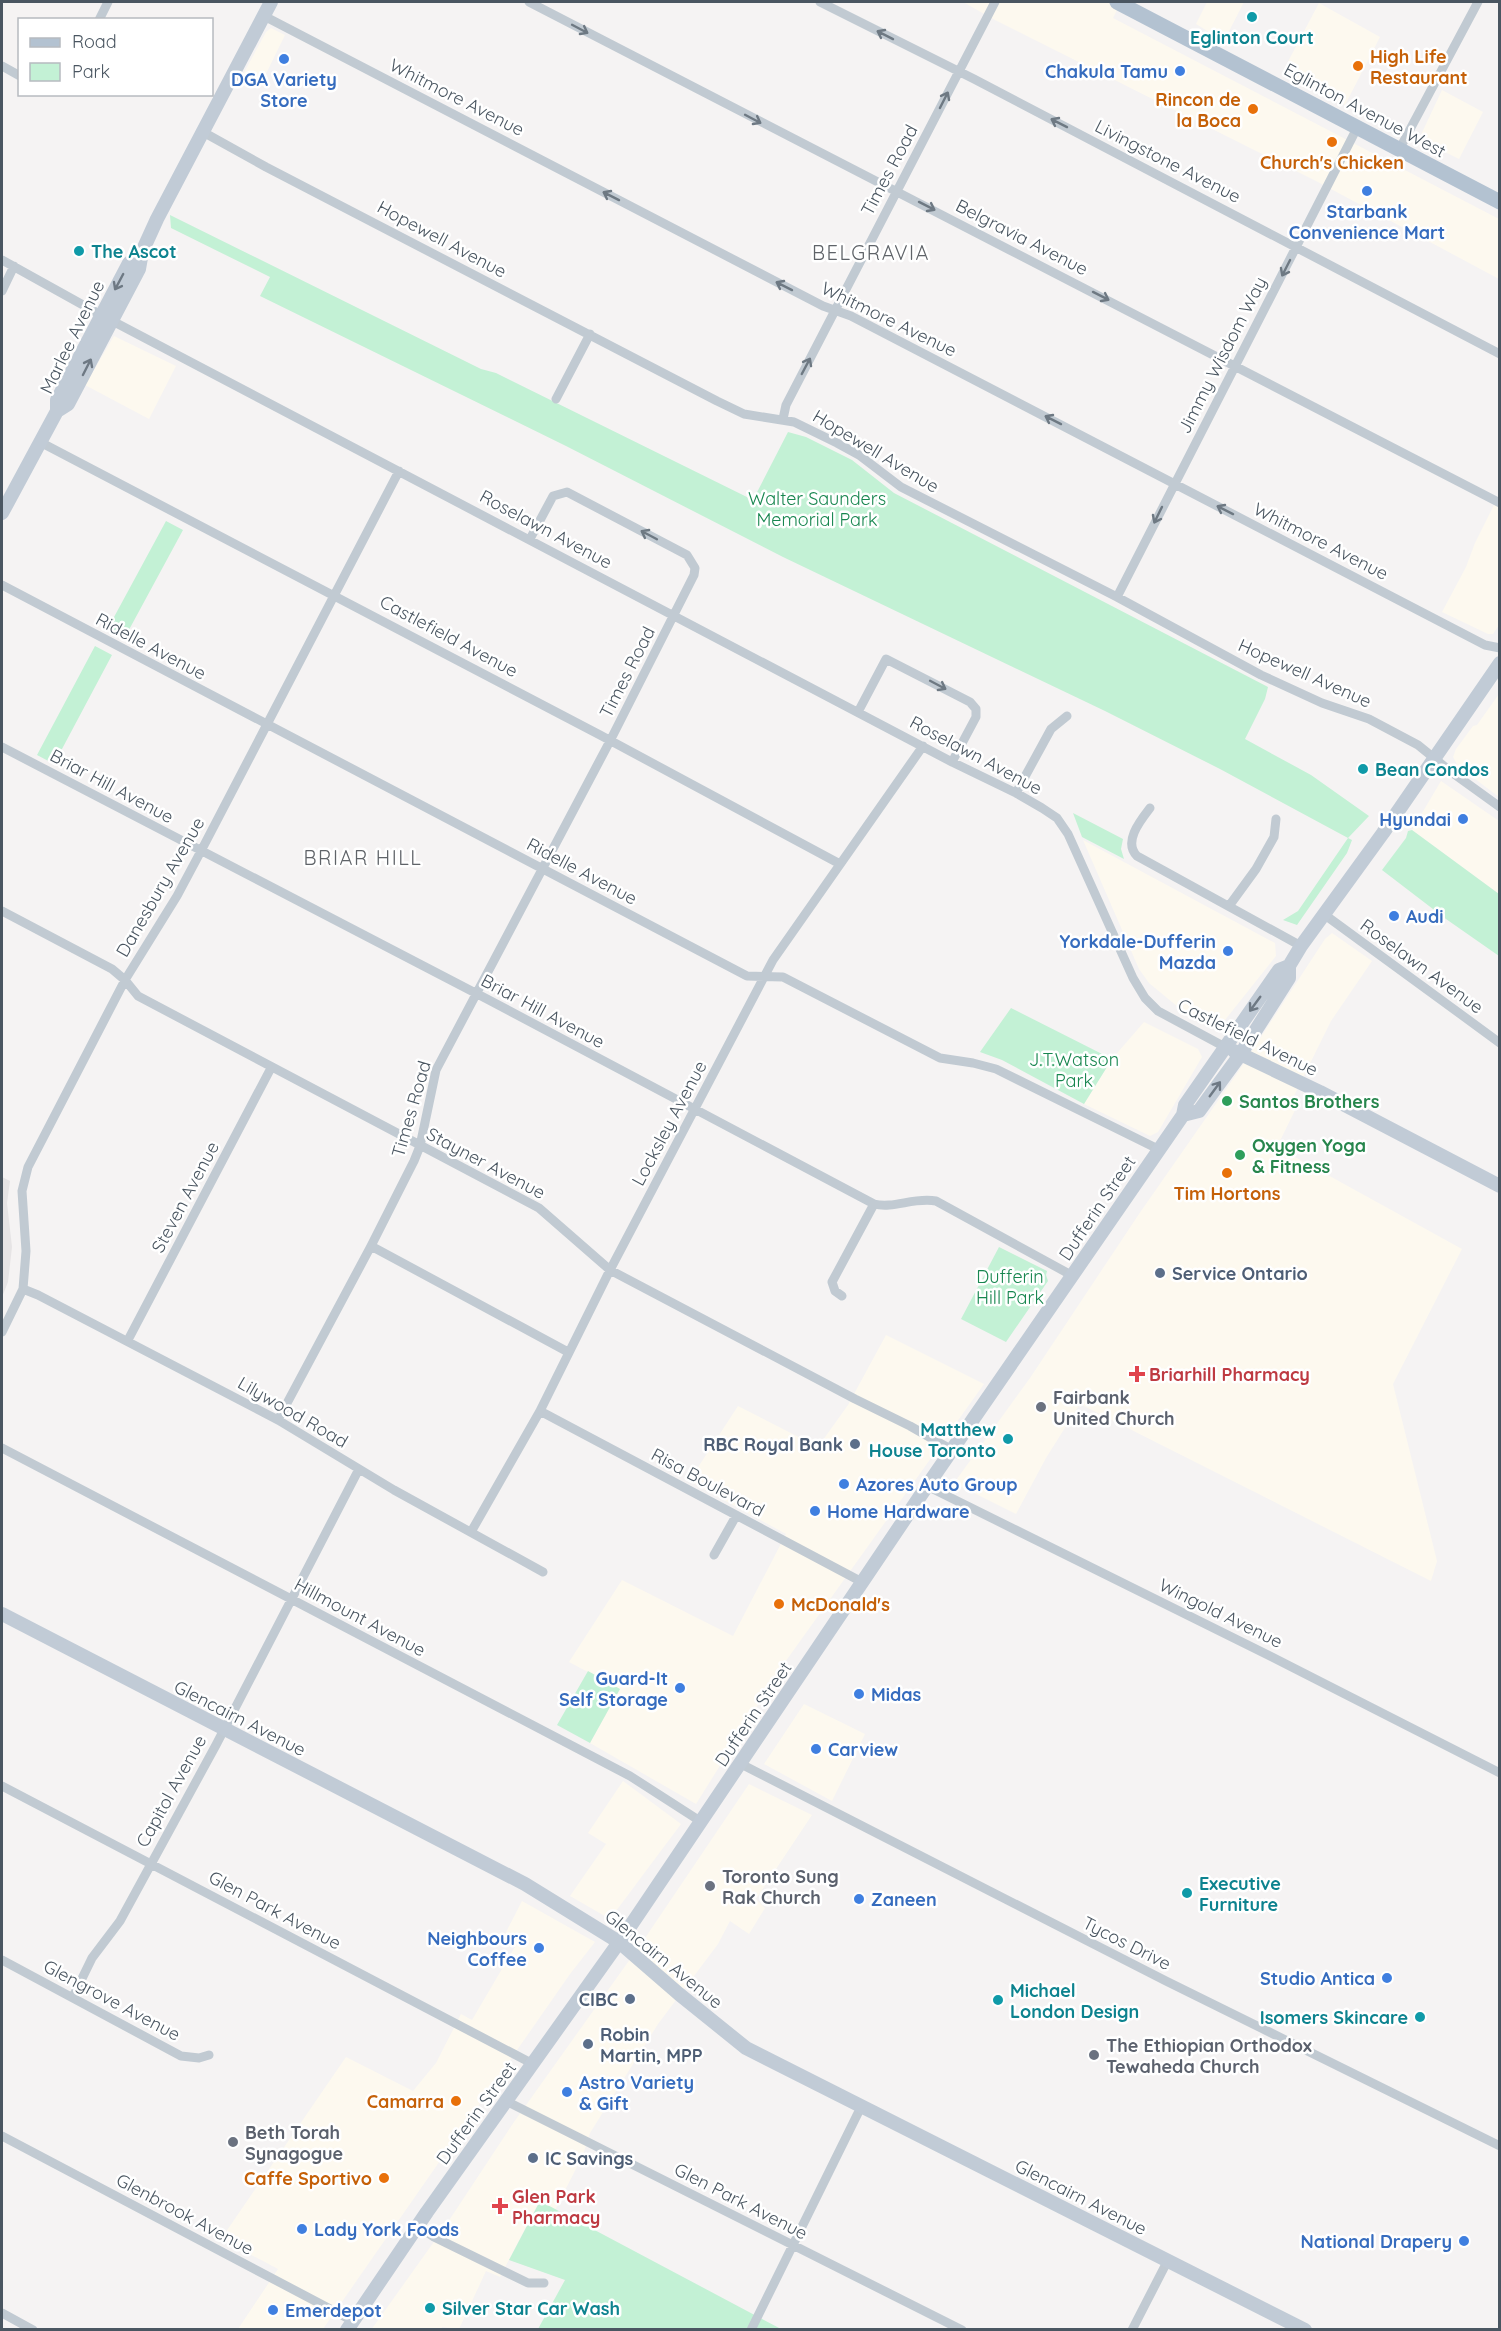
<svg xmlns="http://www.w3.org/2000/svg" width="1501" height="2331" viewBox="0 0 1501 2331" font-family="Quicksand,sans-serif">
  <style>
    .commercial { fill: #fdf9ef }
    .education { fill: #e6e4e5 }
    .green { fill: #c3f1d5 }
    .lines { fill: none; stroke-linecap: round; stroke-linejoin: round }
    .street { stroke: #c1cad2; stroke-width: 9 }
    .secondary { stroke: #c1cbd6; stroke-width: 14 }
    .primary { stroke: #b3c2d1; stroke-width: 15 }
    .oneway { stroke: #6e7983 }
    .oneway2 { stroke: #6e7984 }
    .culture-dot { fill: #0f9aa8; stroke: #fff; stroke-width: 2 }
    .shop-dot { fill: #3f7fe0; stroke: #fff; stroke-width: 2 }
    .food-dot { fill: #e8710a; stroke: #fff; stroke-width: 2 }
    .leisure-dot { fill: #2e9e5b; stroke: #fff; stroke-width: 2 }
    .service-dot { fill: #5c6f8a; stroke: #fff; stroke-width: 2 }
    .health-dot { fill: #e0444e; stroke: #fff; stroke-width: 2 }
    .worship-dot { fill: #6b7280; stroke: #fff; stroke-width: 2 }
    .labels { text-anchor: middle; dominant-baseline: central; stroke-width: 5; stroke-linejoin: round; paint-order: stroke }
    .culture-label { font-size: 18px; font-weight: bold; fill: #0d838f; stroke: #fff; text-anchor: start }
    .food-label { font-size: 18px; font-weight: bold; fill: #c56008; stroke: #fff; text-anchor: end }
    .shop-label { font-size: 18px; font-weight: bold; fill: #366cbe; stroke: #fff; text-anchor: start }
    .street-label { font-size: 18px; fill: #4a5661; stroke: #fff }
    .park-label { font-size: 18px; fill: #17864f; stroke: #fff }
    .leisure-label { font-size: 18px; font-weight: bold; fill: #27864d; stroke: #fff; text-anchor: start }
    .service-label { font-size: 18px; font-weight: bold; fill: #4e5e75; stroke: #fff; text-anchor: start }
    .health-label { font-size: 18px; font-weight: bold; fill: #be3a42; stroke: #fff; text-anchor: start }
    .worship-label { font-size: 18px; font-weight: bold; fill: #5b616d; stroke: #fff; text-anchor: start }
    .neighbourhood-label { font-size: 20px; letter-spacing: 1.5px; fill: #5f6368; stroke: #fff }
  </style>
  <rect width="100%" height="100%" fill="#f5f3f3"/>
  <path class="commercial" d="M963,2H1121L1113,18L1499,219V279L1316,181L995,20Z
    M1207,2H1244L1224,41L1196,24Z
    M1319,3L1380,37L1345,105L1283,71Z
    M271,28L285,35L259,88L241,78L266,32Z
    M1442,90L1483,112L1459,159L1419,139Z
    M114,336L176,366L149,419L85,385Z
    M1499,495V625L1493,634H1488L1442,612L1466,567L1475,543Z
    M1499,694V797L1458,766L1453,757L1456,749L1473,726L1477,725Z
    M1441,781L1499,821V894L1412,830Z
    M1083,840L1275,943L1276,956L1221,1025H1215L1178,1007L1149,983L1139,969Z
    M1332,933L1372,961L1331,1021L1293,1098L1299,1102L1277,1147L1462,1249L1393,1384L1437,1561L1431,1581L1080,1404L1046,1458L1016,1514L954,1483L1030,1378L1139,1214L1238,1072L1325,939Z
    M1144,1022L1198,1049L1202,1057L1158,1132L1150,1136L1084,1104L1112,1059Z
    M886,1335L984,1384L783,1665L696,1804L590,1743L620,1689L569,1662L622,1580L733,1636L786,1534L689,1481L738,1406L818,1447L848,1405Z
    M804,1704L865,1734L832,1801L764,1764Z
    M623,1781L681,1824L610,1919L570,1896L606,1844L588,1833Z
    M749,1784L812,1815L756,1899L765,1908L749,1934L730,1921L718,1944L658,2024L590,2133L583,2155L555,2210L539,2202L500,2277L486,2271L459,2329L442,2327L441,2330H371L446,2225L514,2122L643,1941Z
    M522,1901L595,1942L570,1974L323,2329H238L278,2269L221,2239L346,2057L413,2091L436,2063L461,2014L472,2020L516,1945L503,1938Z"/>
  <path class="education" d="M2,1177L10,1181L7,1203L12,1247L8,1282L2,1297Z"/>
  <path class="green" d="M170,215L481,369L496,373L753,500L788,432L806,437L852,460L894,493L1268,687L1265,699L1245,739L1311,775L1369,816L1348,838L1352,840L1347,853L1297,925L1283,920L1298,911L1348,838L1220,769L1105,711L783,557L566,446L260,296L270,277L171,228Z
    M166,521L183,530L124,639L107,630Z
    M95,646L112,655L54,764L37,755Z
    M1073,813L1123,839L1121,849L1124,859L1082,837Z
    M1412,830L1499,894V956L1446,919L1382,870L1406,838L1408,831Z
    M1011,1008L1112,1059L1084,1104L1002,1060L980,1052Z
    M999,1247L1047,1271L1046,1275L1048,1281L1006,1342L961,1319Z
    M588,1671L620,1689L590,1743L557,1725Z
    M540,2201L781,2329H538L565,2280L509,2260Z"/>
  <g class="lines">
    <path class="street" d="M529,2L1500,503
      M820,2L974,79L1500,354
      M264,16L823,306L851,316L1485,645L1500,648
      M99,20L108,2
      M2,66L20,76
      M203,132L266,167L717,401L744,414L794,422L837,443L859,455L901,487L1117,597L1261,675L1322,703L1369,719L1418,745L1450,771L1500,807
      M1399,150L1478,2
      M2,260L101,315L952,762L1016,793L1042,808L1057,818L1068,834L1133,978L1145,998L1158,1011L1225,1047
      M2,291L14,266
      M556,399L590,334
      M783,419L786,405L995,2
      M40,442L600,735L840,864
      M2,585L747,976L783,977L940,1058L973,1063L996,1069L1158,1149
      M1117,597L1357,128
      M858,712L886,659L970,702L976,709V717L952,762
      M2,747L487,999L874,1204C894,1209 913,1197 936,1201L1073,1276
      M1016,793L1051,729L1067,716
      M1150,808C1140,821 1123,842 1137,856L1301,946
      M1229,906L1256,869L1274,837L1276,819
      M2,911L112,969L125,980L138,996L539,1208L610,1270L855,1399L910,1426L952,1450
      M1325,915L1500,1043
      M371,1246L568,1352
      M23,1289L38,1295L278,1420L394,1490L543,1572
      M842,1296L835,1291L832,1282L874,1204
      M2,1332L23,1289L26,1251L22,1191L28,1167L125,980L177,896L201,851L399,471
      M128,1340L271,1068
      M540,1411L862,1582
      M278,1420L371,1246L414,1161L420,1146L436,1070L610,741L694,575L695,568L687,555L567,492L553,496L530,539
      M2,1448L630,1776L700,1821
      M927,1486L1272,1657L1500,1773
      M471,1532L540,1411L610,1270L773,960L923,746
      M714,1555L736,1516
      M741,1764L1166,1981L1500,2146
      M2,1786L533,2064
      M2,1960L181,2056L199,2058L209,2055
      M73,1997L92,1958L120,1921L216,1745L359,1469
      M506,2101L962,2330
      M2,2136L353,2321
      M418,2226L434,2237L528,2283H544
      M2,2313L33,2330
      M751,2330L861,2107
      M1132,2330L1168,2260"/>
    <path class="secondary" d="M57,411V400L129,263L142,252
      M2,513L57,411L68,404L139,269L142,252L157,219L271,2
      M1234,1051L1320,1092L1500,1186
      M1183,1115L1199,1111L1240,1055L1289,978V966L1301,946L1383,833L1500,663
      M2,1614L525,1884L619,1942L679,1994L746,2048L1305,2330
      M347,2330L427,2212L627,1931L927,1486L1183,1115L1185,1105L1279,970L1289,966"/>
    <path class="primary" d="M1117,2L1500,202"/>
  </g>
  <defs><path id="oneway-shaft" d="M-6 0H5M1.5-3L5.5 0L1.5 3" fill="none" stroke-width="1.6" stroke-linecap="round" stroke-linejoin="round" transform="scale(1.5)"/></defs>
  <g class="oneway">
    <use href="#oneway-shaft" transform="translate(580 29) rotate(28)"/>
    <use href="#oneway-shaft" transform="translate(885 35) rotate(-153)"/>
    <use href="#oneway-shaft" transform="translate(944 100) rotate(-63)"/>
    <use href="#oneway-shaft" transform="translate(753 119) rotate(28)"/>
    <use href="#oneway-shaft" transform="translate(1059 123) rotate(-153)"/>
    <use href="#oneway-shaft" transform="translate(611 196) rotate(-153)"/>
    <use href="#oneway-shaft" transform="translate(927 206) rotate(27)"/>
    <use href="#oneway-shaft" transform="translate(1286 268) rotate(117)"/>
    <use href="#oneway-shaft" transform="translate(784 286) rotate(-153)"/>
    <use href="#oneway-shaft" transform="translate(1101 296) rotate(27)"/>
    <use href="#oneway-shaft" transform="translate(806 366) rotate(-62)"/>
    <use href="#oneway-shaft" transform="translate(1053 420) rotate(-153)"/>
    <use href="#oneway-shaft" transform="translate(1225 510) rotate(-153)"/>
    <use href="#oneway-shaft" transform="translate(1158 515) rotate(116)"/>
    <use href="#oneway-shaft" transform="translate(649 535) rotate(-152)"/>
    <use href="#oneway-shaft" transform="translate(938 685) rotate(28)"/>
  </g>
  <g class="oneway2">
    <use href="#oneway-shaft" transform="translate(119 282) rotate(118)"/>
    <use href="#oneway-shaft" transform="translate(87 367) rotate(-63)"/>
    <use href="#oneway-shaft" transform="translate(1255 1004) rotate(126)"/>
    <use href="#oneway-shaft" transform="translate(1215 1089) rotate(-54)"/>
  </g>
  <g class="culture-dot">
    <circle cx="1252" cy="17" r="6"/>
    <circle cx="79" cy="251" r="6"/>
    <circle cx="1363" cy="769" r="6"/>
    <circle cx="1008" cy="1439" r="6"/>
    <circle cx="1187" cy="1893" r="6"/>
    <circle cx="998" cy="2000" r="6"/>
    <circle cx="1420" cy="2017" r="6"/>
    <circle cx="430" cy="2308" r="6"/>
  </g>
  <g class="shop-dot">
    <circle cx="284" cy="59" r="6"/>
    <circle cx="1180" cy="71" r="6"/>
    <circle cx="1367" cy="191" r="6"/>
    <circle cx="1463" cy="819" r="6"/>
    <circle cx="1394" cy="916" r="6"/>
    <circle cx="1228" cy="951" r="6"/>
    <circle cx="844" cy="1484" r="6"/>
    <circle cx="815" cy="1511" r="6"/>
    <circle cx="680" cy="1688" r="6"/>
    <circle cx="859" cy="1694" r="6"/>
    <circle cx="816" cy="1749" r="6"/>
    <circle cx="859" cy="1899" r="6"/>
    <circle cx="539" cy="1948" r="6"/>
    <circle cx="1387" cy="1978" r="6"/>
    <circle cx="567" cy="2092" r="6"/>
    <circle cx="302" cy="2229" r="6"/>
    <circle cx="1464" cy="2241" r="6"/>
    <circle cx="273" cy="2310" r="6"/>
  </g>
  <g class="food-dot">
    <circle cx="1358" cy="66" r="6"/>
    <circle cx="1253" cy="109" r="6"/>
    <circle cx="1332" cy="142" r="6"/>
    <circle cx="1227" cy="1173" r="6"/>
    <circle cx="779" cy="1604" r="6"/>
    <circle cx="456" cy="2101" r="6"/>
    <circle cx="384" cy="2178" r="6"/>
  </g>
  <g class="leisure-dot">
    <circle cx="1227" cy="1101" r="6"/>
    <circle cx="1240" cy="1155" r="6"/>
  </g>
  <g class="service-dot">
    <circle cx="1160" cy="1273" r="6"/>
    <circle cx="855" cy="1444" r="6"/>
    <circle cx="630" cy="1999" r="6"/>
    <circle cx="588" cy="2044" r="6"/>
    <circle cx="533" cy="2158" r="6"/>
  </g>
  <g class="health-dot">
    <path d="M1134 1365h6v6h6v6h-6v6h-6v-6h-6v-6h6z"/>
    <path d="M497 2197h6v6h6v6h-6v6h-6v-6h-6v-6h6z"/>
  </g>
  <g class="worship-dot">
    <circle cx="1041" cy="1407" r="6"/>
    <circle cx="710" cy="1886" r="6"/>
    <circle cx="1094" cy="2055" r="6"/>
    <circle cx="233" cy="2142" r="6"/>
  </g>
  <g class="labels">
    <g class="culture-label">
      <text x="1252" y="37" text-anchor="middle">Eglinton Court</text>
      <text x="91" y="251">The Ascot</text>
      <text x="1375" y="769">Bean Condos</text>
      <text x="996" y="1429" text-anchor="end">Matthew<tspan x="996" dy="21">House Toronto</tspan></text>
      <text x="1199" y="1883">Executive<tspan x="1199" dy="21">Furniture</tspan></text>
      <text x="1010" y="1990">Michael<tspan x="1010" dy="21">London Design</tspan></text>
      <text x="1408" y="2017" text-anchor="end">Isomers Skincare</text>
      <text x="442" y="2308">Silver Star Car Wash</text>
    </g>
    <g class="food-label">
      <text x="1370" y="56" text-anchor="start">High Life<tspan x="1370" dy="21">Restaurant</tspan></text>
      <text x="1241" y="99">Rincon de<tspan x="1241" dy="21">la Boca</tspan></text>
      <text x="1332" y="162" text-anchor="middle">Church's Chicken</text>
      <text x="1227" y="1193" text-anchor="middle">Tim Hortons</text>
      <text x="791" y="1604" text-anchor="start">McDonald's</text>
      <text x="444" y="2101">Camarra</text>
      <text x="372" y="2178">Caffe Sportivo</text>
    </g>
    <g class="shop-label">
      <text x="1168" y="71" text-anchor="end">Chakula Tamu</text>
      <text x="284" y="79" text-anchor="middle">DGA Variety<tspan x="284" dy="21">Store</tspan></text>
      <text x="1367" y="211" text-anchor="middle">Starbank<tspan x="1367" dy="21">Convenience Mart</tspan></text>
      <text x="1451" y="819" text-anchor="end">Hyundai</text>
      <text x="1406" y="916">Audi</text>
      <text x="1216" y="941" text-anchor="end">Yorkdale-Dufferin<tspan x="1216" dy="21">Mazda</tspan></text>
      <text x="856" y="1484">Azores Auto Group</text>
      <text x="827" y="1511">Home Hardware</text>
      <text x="668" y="1678" text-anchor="end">Guard-It<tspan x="668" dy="21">Self Storage</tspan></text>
      <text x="871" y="1694">Midas</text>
      <text x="828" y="1749">Carview</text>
      <text x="871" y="1899">Zaneen</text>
      <text x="527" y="1938" text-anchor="end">Neighbours<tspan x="527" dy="21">Coffee</tspan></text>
      <text x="1375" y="1978" text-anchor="end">Studio Antica</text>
      <text x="579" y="2082">Astro Variety<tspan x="579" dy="21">&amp; Gift</tspan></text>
      <text x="314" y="2229">Lady York Foods</text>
      <text x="1452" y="2241" text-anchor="end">National Drapery</text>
      <text x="285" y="2310">Emerdepot</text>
    </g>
    <g class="street-label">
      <text transform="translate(457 97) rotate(27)">Whitmore Avenue</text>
      <text transform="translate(1365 110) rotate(28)">Eglinton Avenue West</text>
      <text transform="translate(1168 161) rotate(27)">Livingstone Avenue</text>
      <text transform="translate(889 170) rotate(-62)">Times Road</text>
      <text transform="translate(1022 237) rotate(27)">Belgravia Avenue</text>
      <text transform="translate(442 239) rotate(28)">Hopewell Avenue</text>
      <text transform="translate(889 319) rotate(26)">Whitmore Avenue</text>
      <text transform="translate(72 337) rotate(-64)">Marlee Avenue</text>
      <text transform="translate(1222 355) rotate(-63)">Jimmy Wisdom Way</text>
      <text transform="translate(876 451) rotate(31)">Hopewell Avenue</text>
      <text transform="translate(546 529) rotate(28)">Roselawn Avenue</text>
      <text transform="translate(1321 541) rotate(27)">Whitmore Avenue</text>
      <text transform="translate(449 636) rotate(28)">Castlefield Avenue</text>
      <text transform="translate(151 646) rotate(28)">Ridelle Avenue</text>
      <text transform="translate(627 672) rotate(-63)">Times Road</text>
      <text transform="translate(1305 673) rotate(24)">Hopewell Avenue</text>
      <text transform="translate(976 755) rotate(28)">Roselawn Avenue</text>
      <text transform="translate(112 786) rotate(28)">Briar Hill Avenue</text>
      <text transform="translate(582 871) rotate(28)">Ridelle Avenue</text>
      <text transform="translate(160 887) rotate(-60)">Danesbury Avenue</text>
      <text transform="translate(1422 966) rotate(36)">Roselawn Avenue</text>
      <text transform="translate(543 1011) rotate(28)">Briar Hill Avenue</text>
      <text transform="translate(1248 1037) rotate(26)">Castlefield Avenue</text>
      <text transform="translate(411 1109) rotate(-74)">Times Road</text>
      <text transform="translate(669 1123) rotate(-62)">Locksley Avenue</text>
      <text transform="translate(486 1163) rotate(28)">Stayner Avenue</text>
      <text transform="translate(185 1197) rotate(-62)">Steven Avenue</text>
      <text transform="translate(1097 1208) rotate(-56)">Dufferin Street</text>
      <text transform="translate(293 1412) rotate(30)">Lilywood Road</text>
      <text transform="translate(708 1482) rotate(28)">Risa Boulevard</text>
      <text transform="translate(1221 1613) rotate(26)">Wingold Avenue</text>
      <text transform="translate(360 1617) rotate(28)">Hillmount Avenue</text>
      <text transform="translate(753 1714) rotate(-56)">Dufferin Street</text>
      <text transform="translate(240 1718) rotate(27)">Glencairn Avenue</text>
      <text transform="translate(171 1791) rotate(-61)">Capitol Avenue</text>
      <text transform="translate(275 1910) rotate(28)">Glen Park Avenue</text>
      <text transform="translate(1127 1943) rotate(27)">Tycos Drive</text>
      <text transform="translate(664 1959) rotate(39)">Glencairn Avenue</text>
      <text transform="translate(112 2000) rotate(28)">Glengrove Avenue</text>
      <text transform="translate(476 2113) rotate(-54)">Dufferin Street</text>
      <text transform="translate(1081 2197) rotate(27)">Glencairn Avenue</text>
      <text transform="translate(741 2201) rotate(27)">Glen Park Avenue</text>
      <text transform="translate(185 2214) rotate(28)">Glenbrook Avenue</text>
    </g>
    <g class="park-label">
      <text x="817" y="498">Walter Saunders<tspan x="817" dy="21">Memorial Park</tspan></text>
      <text x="1074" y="1059">J.T.Watson<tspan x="1074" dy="21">Park</tspan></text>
      <text x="1010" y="1276">Dufferin<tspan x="1010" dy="21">Hill Park</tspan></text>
    </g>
    <g class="leisure-label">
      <text x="1239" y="1101">Santos Brothers</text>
      <text x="1252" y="1145">Oxygen Yoga<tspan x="1252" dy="21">&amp; Fitness</tspan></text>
    </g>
    <g class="service-label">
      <text x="1172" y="1273">Service Ontario</text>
      <text x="843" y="1444" text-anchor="end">RBC Royal Bank</text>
      <text x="618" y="1999" text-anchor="end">CIBC</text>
      <text x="600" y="2034">Robin<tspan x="600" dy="21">Martin, MPP</tspan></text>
      <text x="545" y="2158">IC Savings</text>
    </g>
    <g class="health-label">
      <text x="1149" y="1374">Briarhill Pharmacy</text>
      <text x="512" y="2196">Glen Park<tspan x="512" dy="21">Pharmacy</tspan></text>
    </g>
    <g class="worship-label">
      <text x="1053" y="1397">Fairbank<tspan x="1053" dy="21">United Church</tspan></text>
      <text x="722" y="1876">Toronto Sung<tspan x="722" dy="21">Rak Church</tspan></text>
      <text x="1106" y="2045">The Ethiopian Orthodox<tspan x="1106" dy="21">Tewaheda Church</tspan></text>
      <text x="245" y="2132">Beth Torah<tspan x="245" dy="21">Synagogue</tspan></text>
    </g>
    <g class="neighbourhood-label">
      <text x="871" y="252">BELGRAVIA</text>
      <text x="363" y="857">BRIAR HILL</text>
    </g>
  </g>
  <rect width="1501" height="2331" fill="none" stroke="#4a5661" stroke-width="6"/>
  <rect x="18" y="18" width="195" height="78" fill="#ffffff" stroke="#b7bbc0" stroke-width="1.5"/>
  <rect x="30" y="38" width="30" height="9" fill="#b3c2d1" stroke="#b7bbc0" stroke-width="1.5"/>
  <text x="72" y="48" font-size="18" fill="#4a5661">Road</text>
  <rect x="30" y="63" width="30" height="18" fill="#c3f1d5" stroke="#b7bbc0" stroke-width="1.5"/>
  <text x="72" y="78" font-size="18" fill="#4a5661">Park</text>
</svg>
